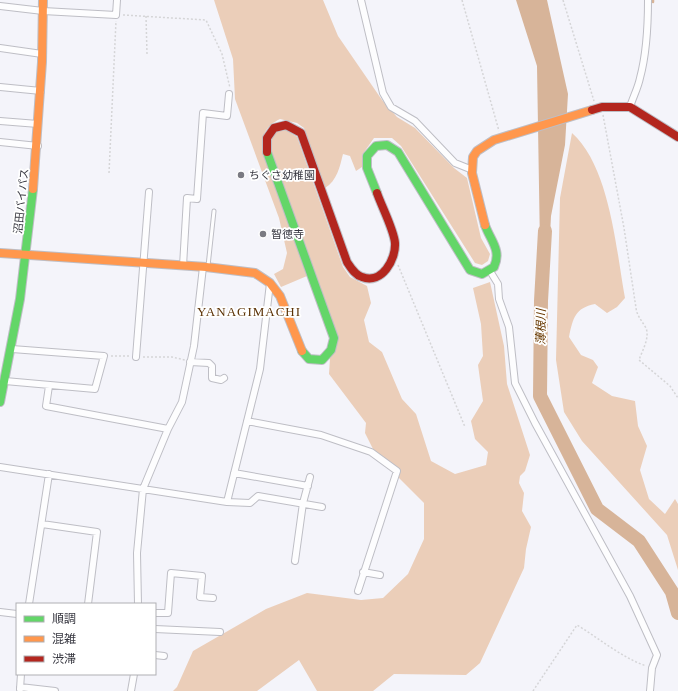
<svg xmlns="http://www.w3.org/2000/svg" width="678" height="691" viewBox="0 0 678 691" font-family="'Times New Roman','Noto Sans JP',serif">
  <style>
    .forest { fill: #ebceb9 }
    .water { fill: #d7b499 }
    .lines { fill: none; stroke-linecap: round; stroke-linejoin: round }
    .stream { stroke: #d7b499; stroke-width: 2.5 }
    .river { stroke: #d7b499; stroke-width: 14 }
    .lane-casing { stroke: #bebec5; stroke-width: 5 }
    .street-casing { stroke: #bebec5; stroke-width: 8 }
    .fast-casing { stroke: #bebec5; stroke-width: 10 }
    .slow-casing { stroke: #bebec5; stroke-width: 10 }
    .jam-casing { stroke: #bebec5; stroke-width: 10 }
    .path { stroke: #d5d5d7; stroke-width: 1.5; stroke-dasharray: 2 2; stroke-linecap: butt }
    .lane { stroke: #fdfdfe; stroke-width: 3 }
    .street { stroke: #fdfdfe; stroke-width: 6 }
    .fast { stroke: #63d668; stroke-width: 8 }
    .slow { stroke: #ff974d; stroke-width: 8 }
    .jam { stroke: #b3261e; stroke-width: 8 }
    .poi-dot { fill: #7a7a82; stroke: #fff; stroke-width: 1.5 }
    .labels { text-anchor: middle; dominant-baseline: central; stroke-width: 3.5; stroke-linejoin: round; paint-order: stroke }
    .poi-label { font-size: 11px; fill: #383841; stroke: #fff; text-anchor: start }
    .street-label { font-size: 11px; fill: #383841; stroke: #fff }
    .water-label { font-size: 12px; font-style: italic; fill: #683902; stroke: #fff }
    .quarter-label { font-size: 13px; letter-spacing: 1px; fill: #5b3205; stroke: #fff }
  </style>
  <rect width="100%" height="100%" fill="#f4f4fa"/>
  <path class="forest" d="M214,0H323L338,36L382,100L397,117L415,128L454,168L467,178L481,238L490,254L488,261L482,265L475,263L401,146L392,138H374L362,155V167L356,171L350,156L343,154C340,166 337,181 325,188L304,128L297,123L280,119C266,126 262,134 262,149L307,276L281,287L274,274L283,269L287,253L279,218L235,99L233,59Z
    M286,130L297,137L343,267L350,277L367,286L371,303L364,320L369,342L382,352L402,399L416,414L431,461L455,474L486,465L488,452L475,439L471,421L483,401L478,365L483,356L481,324L473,288L490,282L504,346L507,384L530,455L525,471L520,476L519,483L524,493L522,511L531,527L526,549L524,568L480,663L466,675L394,674L373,691H317L299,660L257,691H173L177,687L193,651L266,609L307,593L361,600L383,598L408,574L424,539V503L376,455L365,433L366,423L329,374L330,358L336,346L337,337L270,154V140L276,131Z
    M572,133C610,167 616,249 625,298L617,307L607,313L595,304C575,308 573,318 569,337L581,355L593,360L598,367L592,383L612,396L635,401L638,426L647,446L640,470L649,499L665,514L675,499L678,504V570L667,535L582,441L564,412L556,360L560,198Z"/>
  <path class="water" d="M516,0H547L568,94L565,145L551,216L549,254L540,247L537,66Z"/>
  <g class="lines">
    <path class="stream" d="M653,0V2"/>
    <path class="river" d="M545,231L541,301L540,396L597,509L639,541L672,592L678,613"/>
    <defs>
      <path id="lane" d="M208,266L214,211"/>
      <path id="street" d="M361,0L383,93L391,107L415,121L455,163L470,169
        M0,6L43,11L116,15L117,0
        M0,48L42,54
        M0,87L41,91
        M630,107C633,97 638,88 640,78C647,52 648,27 648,0
        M0,121L38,124
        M0,142L38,146
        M183,266L187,198L197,199L203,113L227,116L229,94
        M490,271L498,284L499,299L509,327L515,383L535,423L630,596L657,655L652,668L650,691
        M136,357L149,192
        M190,362L209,363L212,366V378L221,380L224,378
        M5,381L95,389L104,356L12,349
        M49,386L46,406L168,429
        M247,421L321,435L371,452L397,471L358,591
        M0,467L227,502L250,503L258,496L322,507
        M234,473L308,486
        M227,502L260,369L270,283
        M42,524L97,532L88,604
        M295,561L303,503L310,477
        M363,572L380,575
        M29,604L49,474
        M138,604L137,553L143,489L168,429L182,402L194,346L203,267
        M0,612L17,614
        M155,613H168L171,573L202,576L200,597L213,598
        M155,629L220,632
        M155,655L164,656
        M20,687L55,691
        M20,689L21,674
        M131,691L134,674"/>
      <path id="fast" d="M267,152L334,338L331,350L322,360L309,359L302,351
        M377,193L367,168V156L376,146L387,145L398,152L470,270L482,274L494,267C502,250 490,240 485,225
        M0,402L20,299L33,189"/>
      <path id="slow" d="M33,189L42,62L43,0
        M485,225L472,173L473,157L477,151L494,140L592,110
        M0,253L206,267L255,273L270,283L280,296L302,351"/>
      <path id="jam" d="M592,110L602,107H630L678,137
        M267,152V138L274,128L286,125L301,133L347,262C351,268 355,275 362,277C382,285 396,259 395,243C394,230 381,205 377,193"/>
    </defs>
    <use href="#lane" class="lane-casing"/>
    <use href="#street" class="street-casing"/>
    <use href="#fast" class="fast-casing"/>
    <use href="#slow" class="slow-casing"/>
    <use href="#jam" class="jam-casing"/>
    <path class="path" d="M462,0L499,131
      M563,0L594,101
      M123,15L206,20L222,54L230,88
      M146,16L147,54
      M603,115L624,228L636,308C637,316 642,321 646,328C650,338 642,351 639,360L670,386L678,398
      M109,173L116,21
      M398,265L465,427
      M111,356H129
      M143,357H172L185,360
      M533,691L577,625C600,639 621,657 646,666"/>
    <use href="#lane" class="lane"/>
    <use href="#street" class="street"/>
    <use href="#fast" class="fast"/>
    <use href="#slow" class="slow"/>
    <use href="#jam" class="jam"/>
  </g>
  <g class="poi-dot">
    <circle cx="241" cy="175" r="4"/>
    <circle cx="263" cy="234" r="4"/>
  </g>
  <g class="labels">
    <g class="poi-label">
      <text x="249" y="175">ちぐさ幼稚園</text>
      <text x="271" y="234">智徳寺</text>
    </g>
    <g class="street-label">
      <text transform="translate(21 201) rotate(-84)">沼田バイパス</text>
    </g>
    <g class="water-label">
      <text transform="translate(541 327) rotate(-89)">薄根川</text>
    </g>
    <g class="quarter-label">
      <text x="249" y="311">YANAGIMACHI</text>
    </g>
  </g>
  <rect x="16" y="603" width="140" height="72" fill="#ffffff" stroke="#afafb3"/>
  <rect x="24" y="616" width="20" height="6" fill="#63d668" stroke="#afafb3"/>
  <text x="52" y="623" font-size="12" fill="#383841">順調</text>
  <rect x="24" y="636" width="20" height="6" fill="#ff974d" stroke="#afafb3"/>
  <text x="52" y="643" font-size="12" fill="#383841">混雑</text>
  <rect x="24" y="656" width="20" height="6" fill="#b3261e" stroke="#afafb3"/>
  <text x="52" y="663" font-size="12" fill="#383841">渋滞</text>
</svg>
